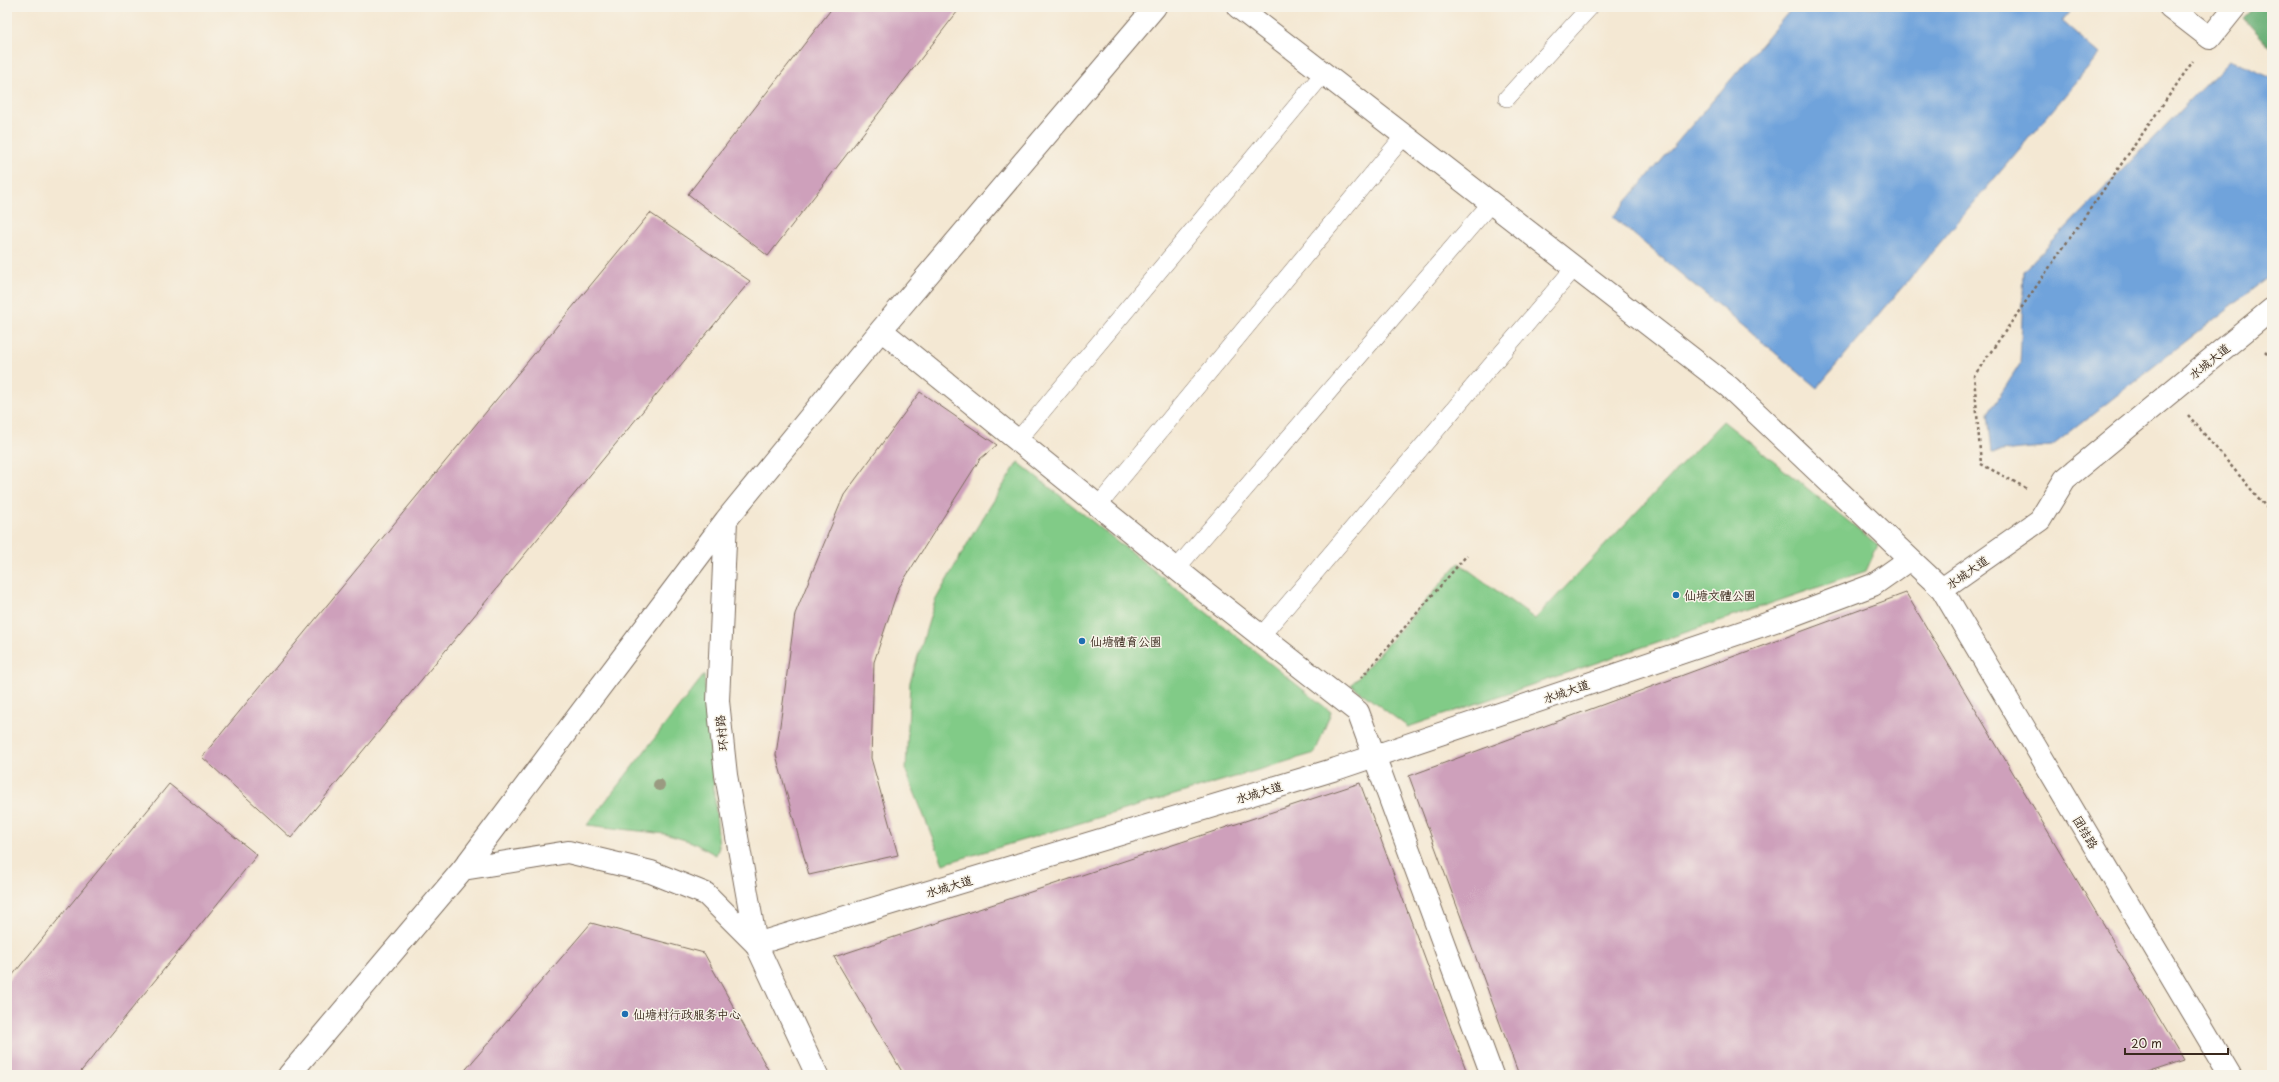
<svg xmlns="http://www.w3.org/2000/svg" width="2279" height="1082" viewBox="0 0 2279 1082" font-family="'Playpen Sans','LXGW WenKai TC',sans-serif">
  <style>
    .green { fill: #81cb87; stroke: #5e7a52 }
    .forest { fill: #68af74; stroke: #526c49 }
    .water { fill: #6fa3db; stroke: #55667c }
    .building { fill: #cea0bb }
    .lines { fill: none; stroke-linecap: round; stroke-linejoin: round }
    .lane-casing { stroke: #7c6c5d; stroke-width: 18 }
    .street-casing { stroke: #7c6c5d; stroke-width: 24 }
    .path { stroke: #7c6c5d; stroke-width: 2.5; stroke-dasharray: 3 3; stroke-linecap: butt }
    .lane { stroke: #fff; stroke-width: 17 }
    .street { stroke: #fff; stroke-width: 22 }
    .tree { fill: #9a9a81 }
    .poi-dot { fill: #1f6fb2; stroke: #f7f3e8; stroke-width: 1.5 }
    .labels { text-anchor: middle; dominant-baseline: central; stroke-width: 3; stroke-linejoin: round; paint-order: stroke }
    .street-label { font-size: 12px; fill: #3b2a1e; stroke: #f7f3e8 }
    .poi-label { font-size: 12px; fill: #3b2a1e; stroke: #f7f3e8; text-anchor: start }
  </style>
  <rect width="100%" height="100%" fill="#f7f3e8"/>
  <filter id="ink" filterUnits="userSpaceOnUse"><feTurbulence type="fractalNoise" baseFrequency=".025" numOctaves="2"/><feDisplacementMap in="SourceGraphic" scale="8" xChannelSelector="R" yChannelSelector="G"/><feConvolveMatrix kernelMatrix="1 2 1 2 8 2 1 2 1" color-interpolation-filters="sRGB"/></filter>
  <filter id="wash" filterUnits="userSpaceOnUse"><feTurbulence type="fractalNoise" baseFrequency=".012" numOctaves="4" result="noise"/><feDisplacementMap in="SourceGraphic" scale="16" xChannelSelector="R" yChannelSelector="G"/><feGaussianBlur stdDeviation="0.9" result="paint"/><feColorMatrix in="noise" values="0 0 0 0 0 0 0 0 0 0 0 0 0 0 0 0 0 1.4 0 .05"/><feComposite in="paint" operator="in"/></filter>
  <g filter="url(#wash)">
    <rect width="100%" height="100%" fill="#f4e8d3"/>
    <path class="green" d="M1723,421L1878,545L1866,571L1408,727L1351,685L1459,563L1535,619Z
      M1018,462L1331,712L1315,753L943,864L906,771L910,682L935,601L974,532Z
      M704,675L719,847L716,855L692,842L665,834L587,825Z"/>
    <path class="forest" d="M2254,7H2272V49L2243,18Z"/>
    <path class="water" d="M1793,7H2073L2062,21L2100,54L1817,388L1613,217Z
      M2229,60L2272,78V274L2052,446L1992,452L1988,414L2020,364L2024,271Z"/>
    <g id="blocks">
      <path class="building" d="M833,7H961L768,256L688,194Z
        M650,213L750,281L291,838L202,757Z
        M920,392L997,445L980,459L898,589L874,662L871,758L898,855L809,875L776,755L795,614L844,495Z
        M1906,593L2184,1060L2139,1075H1519L1409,776Z
        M1360,783L1468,1075H904L834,957Z
        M169,784L257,855L78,1075H7V982Z
        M591,923L704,953L771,1075H461Z"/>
    </g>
  </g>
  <g filter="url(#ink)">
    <use href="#blocks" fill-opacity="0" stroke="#7c6c5d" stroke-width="1"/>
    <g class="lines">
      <defs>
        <path id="lane" d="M1507,98L1590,7
          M1018,440L1324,73
          M1098,506L1404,136
          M1176,569L1491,203
          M1261,636L1575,267"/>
        <path id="street" d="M1238,7L1729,387L1910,559
          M2170,7L2210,38L2235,7
          M881,330L1205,592L1358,712L1492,1075
          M726,520L718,701L726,775L756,944L817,1075
          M1942,589L2230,1075
          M463,869L568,852L651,872L706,894L756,944L1336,769L1793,615L1873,585L1910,559L1942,589L2040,520L2065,479L2272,309
          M289,1075L463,869L726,520L881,330L1155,7"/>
      </defs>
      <use href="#lane" class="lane-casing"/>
      <use href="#street" class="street-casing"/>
      <path class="path" d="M2265,352L2272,359
        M2188,415L2272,514
        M2026,488L1981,464L1974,376L2193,61
        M1361,678L1467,555"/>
      <use href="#lane" class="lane"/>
      <use href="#street" class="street"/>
    </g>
    <circle class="tree" cx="659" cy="785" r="6"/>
  </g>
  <g class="poi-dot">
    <circle cx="1676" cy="595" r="4"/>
    <circle cx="1082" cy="641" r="4"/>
    <circle cx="625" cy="1014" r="4"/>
  </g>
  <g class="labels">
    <g class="street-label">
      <text transform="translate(2209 361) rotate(-39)">水城大道</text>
      <text transform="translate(1967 572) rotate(-35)">水城大道</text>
      <text transform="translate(1566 691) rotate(-19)">水城大道</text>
      <text transform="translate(721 733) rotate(-96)">环村路</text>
      <text transform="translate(1259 792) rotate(-17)">水城大道</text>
      <text transform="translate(2086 832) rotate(59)">团结路</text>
      <text transform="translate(949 886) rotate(-17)">水城大道</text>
    </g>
    <g class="poi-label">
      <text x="1684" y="595">仙塘文體公園</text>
      <text x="1090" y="641">仙塘體育公園</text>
      <text x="633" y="1014">仙塘村行政服务中心</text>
    </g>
  </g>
  <rect width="2279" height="1082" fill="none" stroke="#f7f3e8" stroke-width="24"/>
  <path d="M2125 1048v6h103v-6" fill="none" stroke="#3b2a1e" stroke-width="2"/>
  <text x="2131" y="1048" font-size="12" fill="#3b2a1e" stroke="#f7f3e8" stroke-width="3" paint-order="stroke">20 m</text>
</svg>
